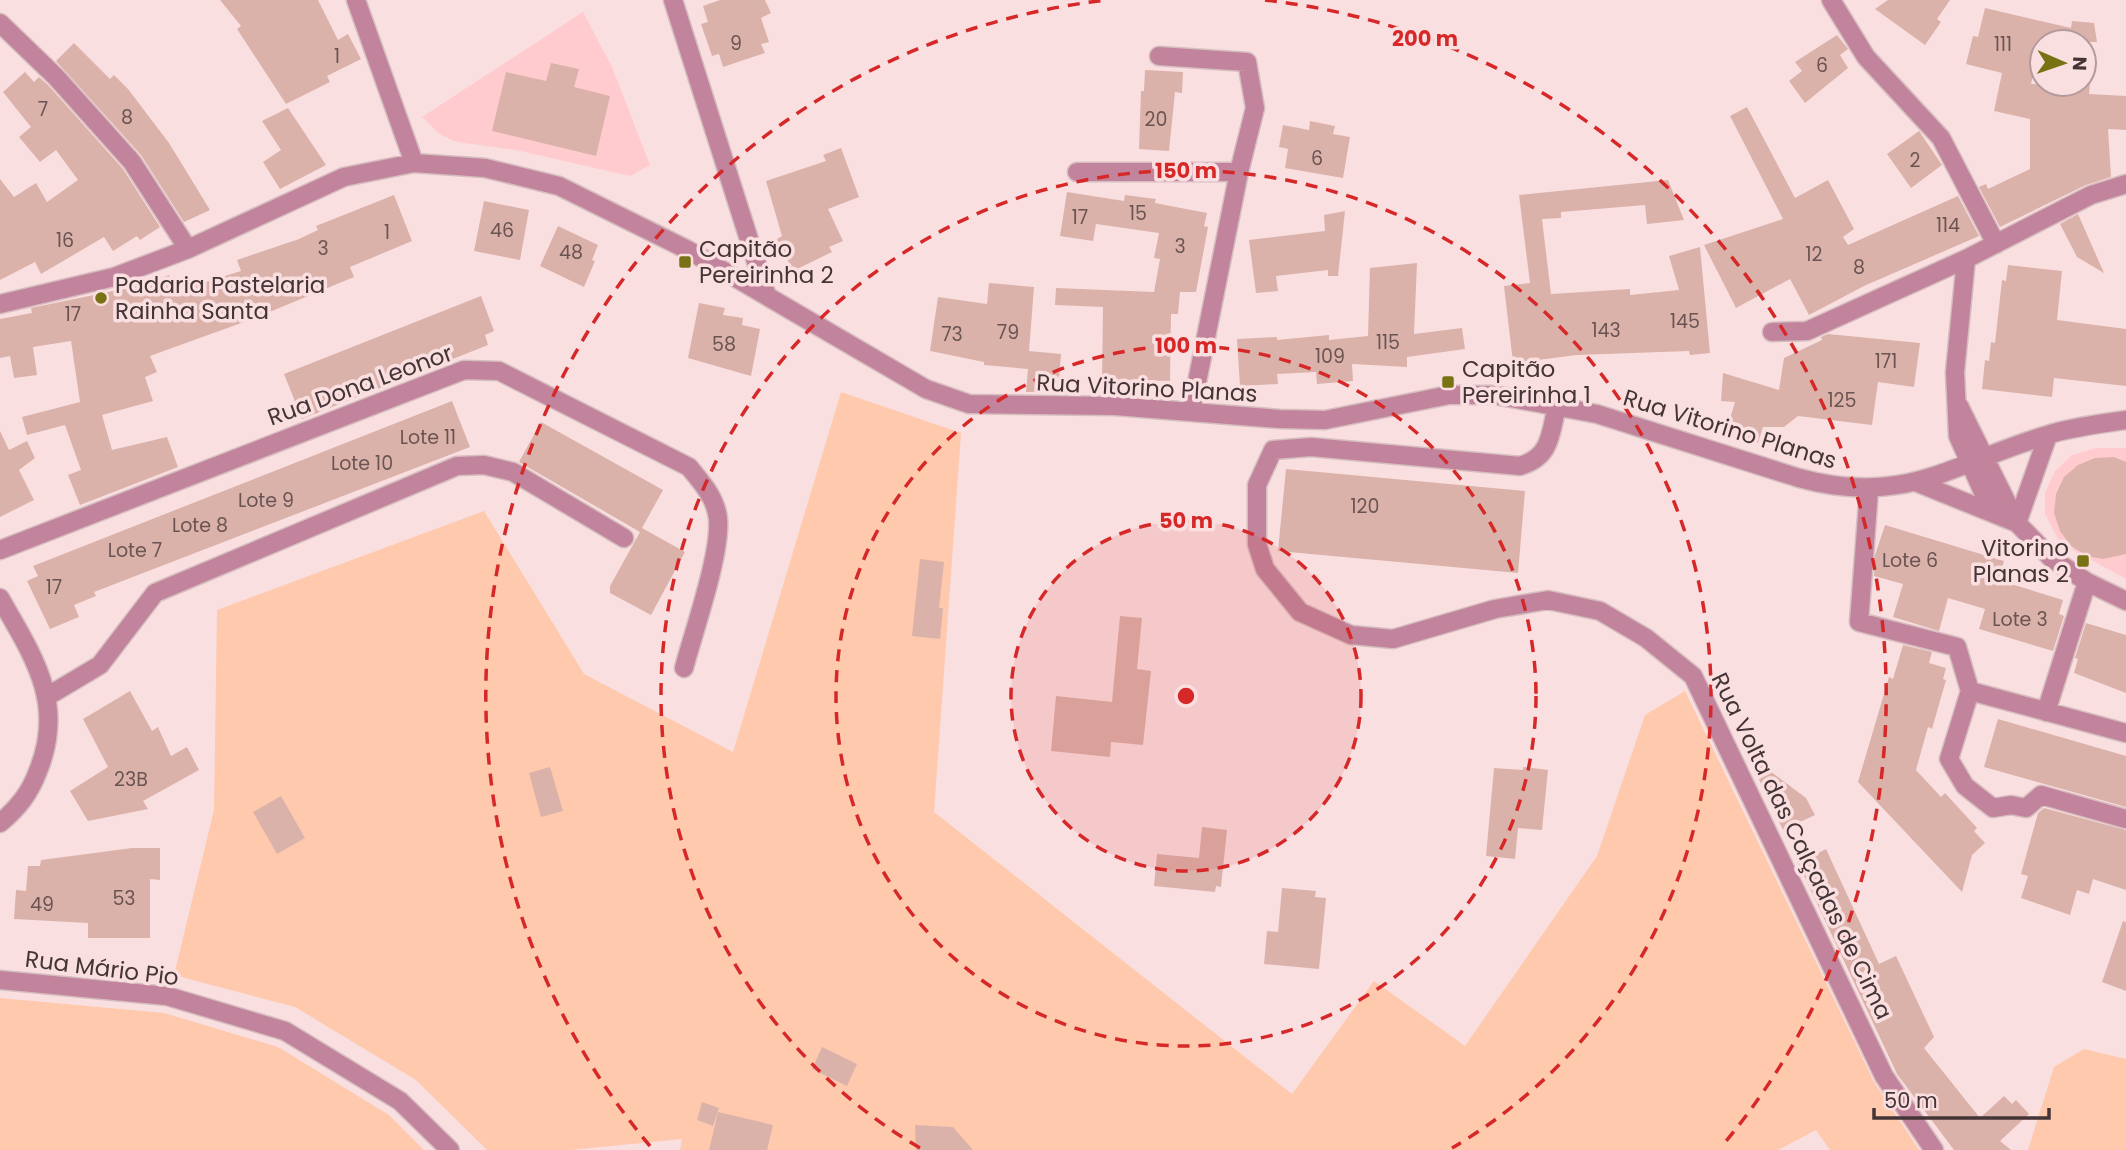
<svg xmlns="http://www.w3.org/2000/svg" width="2126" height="1150" viewBox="0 0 2126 1150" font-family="Poppins,sans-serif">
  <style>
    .built { fill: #ffcbcf }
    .green { fill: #fec9ac }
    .building { fill: #dbb2aa }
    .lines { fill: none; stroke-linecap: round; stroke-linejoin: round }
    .minor-casing { stroke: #d6bdbf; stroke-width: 21 }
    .minor { stroke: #c1849c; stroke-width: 18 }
    .ring { fill: none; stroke: #d62828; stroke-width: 3.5; stroke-dasharray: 12 9 }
    .poi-dot { fill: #787214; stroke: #fadfe1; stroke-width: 2.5 }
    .labels { text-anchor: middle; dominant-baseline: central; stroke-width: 7; stroke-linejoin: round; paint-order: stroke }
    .number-label { font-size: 19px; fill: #6a5453 }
    .poi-label { font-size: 23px; fill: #453436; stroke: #fadfe1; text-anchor: start }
    .street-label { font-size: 23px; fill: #453436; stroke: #fadfe1 }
    .centre { fill: #d62828; stroke: #fadfe1; stroke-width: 3.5 }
    .ring-label { font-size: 21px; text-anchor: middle; font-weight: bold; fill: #d62828; stroke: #fadfe1; stroke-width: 7; stroke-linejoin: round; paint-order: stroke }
  </style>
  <rect width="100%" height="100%" fill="#fadfe1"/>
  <path class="built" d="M583,12L612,67L650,165L630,176L516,150L457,142L441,135L422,117Z
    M2096,448H2126V579L2060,543L2045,514V493L2055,471L2072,455Z"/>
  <path class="green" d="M841,392L961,433L934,812L1292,1094L1374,981L1465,1046L1597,856L1645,715L1685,691L1874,1082L1919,1150H1830L1816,1130L1778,1150H680L682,1139L571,1150H487L416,1080L295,1007L174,975L214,810L217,610L484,511L584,674L733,752Z
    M0,998L164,1013L278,1047L389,1115L424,1150H0Z
    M2084,1049L2126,1059V1150H2028L2054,1067Z"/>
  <path class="building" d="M220,0H318L338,40L348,34L361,59L327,76L330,82L286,104L237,29L241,26Z
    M720,0H765L771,13L761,18L769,42L761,44L765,53L723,67L719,54L712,56L701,24L708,22L703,6Z
    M1888,0H1950L1937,19L1941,22L1925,45L1875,9Z
    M1985,8L2071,28L2072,21L2094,23L2097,42H2041L2031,84H2090L2089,94L2126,96V130L2108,129L2111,177L2086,185L2000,227L1979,187L1986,184L1988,189L2030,169V119L1994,111L2002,73L1966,64L1973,36L1978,37Z
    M1837,35L1848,49L1840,55L1848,68L1805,103L1789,81L1802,71L1795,62Z
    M74,43L110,79L114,75L128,89L169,143L210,210L184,222L141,155L56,61Z
    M551,63L579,69L574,87L610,96L596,156L492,131L506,72L546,81Z
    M1145,70L1183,72L1182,93L1175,92L1169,151L1139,149L1141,91H1144Z
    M25,72L34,82L39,77L48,85L123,169L160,227L140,240L137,236L113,251L104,237L41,274L35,262L0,280V179L14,197L36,183L47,202L78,180L56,150L40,162L19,137L31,127L3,92Z
    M1747,107L1795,198L1828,180L1854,229L1843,237L1848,245L1958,196L1979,236L1864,286L1809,315L1790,279L1736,308L1704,245L1783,219L1730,116Z
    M288,108L326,165L280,189L263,162L281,150L262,121Z
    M1310,121L1335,126L1333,134L1350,137L1343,178L1285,168L1288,149L1279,147L1283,125L1309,130Z
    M1919,131L1942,165L1911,188L1887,154Z
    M841,148L859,197L828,209L843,241L829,247L832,252L793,271L777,239L782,236L766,181L826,161L823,155Z
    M1668,180L1684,220L1647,224L1645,205L1561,212V218L1542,219L1551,294L1630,289V295L1679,290L1669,256L1700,247L1710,353L1690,355L1689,351L1577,355L1513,363L1504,286L1530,283L1519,195Z
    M1067,192L1124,201L1125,195L1156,199L1155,203L1207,213L1204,226L1208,227L1196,292H1180L1178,314H1171L1170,381L1102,380L1103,307L1055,305L1056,288L1154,292L1160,259L1154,258L1159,233L1096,224L1093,241L1060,236Z
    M394,195L412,241L350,267L354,277L255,318L150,356L157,372L145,377L153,401L102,415L112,450L167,437L178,467L80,505L68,475L81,470L65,425L27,435L22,417L80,402L71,341L33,347L37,375L14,378L10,356L0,358V319L32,313L31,308L137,286L169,275L174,292L241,271L237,260L299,239L318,230L316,226Z
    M484,201L529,210L520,260L474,251Z
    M1345,211L1338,276H1328V270L1276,276L1278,291L1256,293L1249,240L1325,231L1324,215Z
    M2078,214L2104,273L2077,257L2060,224Z
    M558,226L598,245L592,260L595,261L584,287L540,266Z
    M1417,263L1414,334L1462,328L1465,349L1407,357V367L1352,364L1353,381L1317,384L1316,372L1277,374L1278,384L1240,386L1237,339L1277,337V340L1329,335V340L1368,336L1370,268Z
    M2008,265L2062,271L2057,320L2126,329V386L2054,378L2052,397L1982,389L1985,360L1989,361L1991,342L1995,343L2002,280L2006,281Z
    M989,283L1034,287L1029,351L1061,354L1058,392H1026L1028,369L984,365V362L930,351L938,297L987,304Z
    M481,296L494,331L485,335L488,345L302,419L284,374Z
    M699,303L725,308L723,315L743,318L742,325L760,329L751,376L688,358Z
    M1828,334L1920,343L1914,387L1878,382L1872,425L1798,416L1784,427H1763L1758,443L1730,434L1733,423L1729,422L1735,402L1721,401L1723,373L1779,390L1784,358L1822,340L1821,337Z
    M452,401L470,447L94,592L96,596L74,605L79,617L50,629L27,581L38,576L33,566Z
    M541,422L663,490L642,528L685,552L651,615L610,593V586L640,532L519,462Z
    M0,431L9,450L27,441L35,458L19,470L34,500L0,517Z
    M2114,457L2126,462V554L2103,559L2087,556L2071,546L2060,531L2054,513L2056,494L2064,477L2078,465L2095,458Z
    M1286,469L1525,491L1518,573L1278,551Z
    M1885,525L2004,561L1998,580L2063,600L2059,614L2064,616L2053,651L1979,629L1985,609L1948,598L1939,631L1893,617L1903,584L1874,576L1875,555Z
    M920,559L944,562L939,608H943L940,639L912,636Z
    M1120,616L1142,618L1137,669L1151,671L1143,745L1111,742L1110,757L1051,751L1056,696L1112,702Z
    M2086,623L2126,635V693L2074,673L2078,659L2075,658Z
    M1903,645L1932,652L1929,663L1946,668L1943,679L1946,680L1932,729L1928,727L1916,770L1941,797L1945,793L1977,828L1974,831L1985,843L1972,855L1962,892L1858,782L1889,677L1893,679Z
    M130,691L152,731L158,727L171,756L187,747L199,770L143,801L148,809L88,821L70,791L108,767L83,719Z
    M1998,719L2126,756V807L1984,767Z
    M1747,754L1806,798L1815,815L1783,830Z
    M550,767L563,811L541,817L529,773Z
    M1523,767L1548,770L1542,830L1518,828L1515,859L1486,856L1494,768L1523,770Z
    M281,796L305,838L277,854L253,812Z
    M2044,808L2126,830V890L2093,879L2089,894L2077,890L2070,915L2021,898L2028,876L2021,874L2038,813Z
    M1202,827L1227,830L1221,887L1216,886L1215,892L1154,886L1157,854L1199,858Z
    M132,848H160V880L150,879V938H88V923L14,919L16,890L26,891L28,866H40L41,860Z
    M1826,849L1879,964L1896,956L1934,1037L1924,1048L1980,1118L2004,1096L2012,1104L2016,1100L2029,1114L2000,1141L2011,1150H1954L1897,1074L1798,863Z
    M1282,888L1316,891L1315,897L1326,898L1319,969L1264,964L1267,931L1278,932Z
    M2123,921L2126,922V991L2102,982Z
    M822,1047L857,1064L847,1086L812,1069Z
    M702,1102L719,1108L713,1126L697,1120Z
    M718,1112L773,1125L767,1150H709Z
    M915,1125L953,1127L973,1150H916Z"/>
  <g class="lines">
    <defs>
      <path id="minor" d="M356,0L414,163
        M673,0L766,293
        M1831,0L1866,57L1941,138L1996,244
        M0,23L56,77L132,162L188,249
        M1159,56L1247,62L1255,108L1239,172L1191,412
        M1077,172H1239
        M1966,259L1955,372L1958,436L1991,510
        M0,304L114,277L188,249L344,177L414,163L485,168L559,186L688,250L926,389L969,404L1115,406L1280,419L1325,420L1449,395H1495L1597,414L1799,478C1905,507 1951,464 2047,435C2072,427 2100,424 2126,420
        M1772,332L1807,331L1966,259L2091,195L2126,184
        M1557,406C1550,435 1551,457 1520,466L1311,447L1273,450L1257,485V544L1265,569L1300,612L1351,635L1393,639L1495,609L1548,600L1600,611L1646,638L1693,676L1884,1076L1934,1150
        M1959,406L2017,523
        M1918,483L2017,523L2051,558L2087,582L2126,601
        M1869,490L1859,622L1957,647L1970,691
        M2017,523L2048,435
        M0,550L464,370L499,371L689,467C702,483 716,498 718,519C721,554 694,630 684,668
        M0,598C33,656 66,703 38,771C30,793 18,808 0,823
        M1970,691L1949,759L1965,786L1993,808L2011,805L2026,808L2041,795L2126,819
        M1970,691L2126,733
        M48,696L100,665L155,593L457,466L484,465L513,472L624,538
        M2046,712L2087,582
        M0,980L167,996L285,1031L400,1101L450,1150"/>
    </defs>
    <use href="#minor" class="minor-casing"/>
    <use href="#minor" class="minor"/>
  </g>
  <circle cx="1186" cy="696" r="175" fill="#d62828" fill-opacity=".12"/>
  <g class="ring">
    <circle cx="1186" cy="696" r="175"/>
    <circle cx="1186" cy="696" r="350"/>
    <path d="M920 1148A525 525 0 1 1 1452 1148"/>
    <path d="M650 1146A700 700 0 0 1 1107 0M1265 0A700 700 0 0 1 1722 1146"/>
  </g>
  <g class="poi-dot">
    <rect x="678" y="255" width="14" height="14" rx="3.5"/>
    <circle cx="101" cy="298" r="7"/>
    <rect x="1441" y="375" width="14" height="14" rx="3.5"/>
    <rect x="2076" y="554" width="14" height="14" rx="3.5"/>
  </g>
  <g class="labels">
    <g class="number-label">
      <text x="736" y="43">9</text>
      <text x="2003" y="44">111</text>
      <text x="337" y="56">1</text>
      <text x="1822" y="65">6</text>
      <text x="43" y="109">7</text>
      <text x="127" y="117">8</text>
      <text x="1156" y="119">20</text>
      <text x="1317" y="158">6</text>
      <text x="1915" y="160">2</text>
      <text x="1138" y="213">15</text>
      <text x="1080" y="217">17</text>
      <text x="1948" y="225">114</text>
      <text x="502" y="230">46</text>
      <text x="387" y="232">1</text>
      <text x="65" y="240">16</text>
      <text x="1180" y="246">3</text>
      <text x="323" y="248">3</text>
      <text x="571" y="252">48</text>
      <text x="1814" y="254">12</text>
      <text x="1859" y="267">8</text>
      <text x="73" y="314">17</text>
      <text x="1685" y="321">145</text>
      <text x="1606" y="330">143</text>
      <text x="1008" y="332">79</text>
      <text x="952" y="334">73</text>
      <text x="1388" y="342">115</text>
      <text x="724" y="344">58</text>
      <text x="1330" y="356">109</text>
      <text x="1886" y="361">171</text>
      <text x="1842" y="400">125</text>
      <text x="428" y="437">Lote 11</text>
      <text x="362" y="463">Lote 10</text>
      <text x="266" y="500">Lote 9</text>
      <text x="1365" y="506">120</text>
      <text x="200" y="525">Lote 8</text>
      <text x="135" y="550">Lote 7</text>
      <text x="1910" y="560">Lote 6</text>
      <text x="54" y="587">17</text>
      <text x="2020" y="619">Lote 3</text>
      <text x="131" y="779">23B</text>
      <text x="124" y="898">53</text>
      <text x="42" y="904">49</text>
    </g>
    <g class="poi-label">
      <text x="699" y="249">Capitão<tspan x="699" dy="26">Pereirinha 2</tspan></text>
      <text x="115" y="285">Padaria Pastelaria<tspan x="115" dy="26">Rainha Santa</tspan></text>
      <text x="1462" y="369">Capitão<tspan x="1462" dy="26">Pereirinha 1</tspan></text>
      <text x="2069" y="548" text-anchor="end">Vitorino<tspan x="2069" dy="26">Planas 2</tspan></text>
    </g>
    <g class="street-label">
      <text transform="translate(360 385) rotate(-20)">Rua Dona Leonor</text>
      <text transform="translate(1147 388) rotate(3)">Rua Vitorino Planas</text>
      <text transform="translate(1730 429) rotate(17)">Rua Vitorino Planas</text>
      <text transform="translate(1802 846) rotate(64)">Rua Volta das Calçadas de Cima</text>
      <text transform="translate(102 968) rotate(7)">Rua Mário Pio</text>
    </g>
  </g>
  <circle cx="1186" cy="696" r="10" class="centre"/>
  <g class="ring-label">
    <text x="1425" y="46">200 m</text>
    <text x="1186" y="178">150 m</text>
    <text x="1186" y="353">100 m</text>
    <text x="1186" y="528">50 m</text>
  </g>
  <g transform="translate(2063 63) rotate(92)"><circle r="33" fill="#fadfe1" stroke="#b29b9d" stroke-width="2"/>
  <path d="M0-5L12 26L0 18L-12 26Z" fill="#787214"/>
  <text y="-10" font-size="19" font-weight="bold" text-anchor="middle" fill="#453436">N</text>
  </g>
  <path d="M1874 1108v10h175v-10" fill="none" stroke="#453436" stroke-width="3.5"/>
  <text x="1884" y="1108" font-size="21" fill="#453436" stroke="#fadfe1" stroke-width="5" paint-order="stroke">50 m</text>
</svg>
